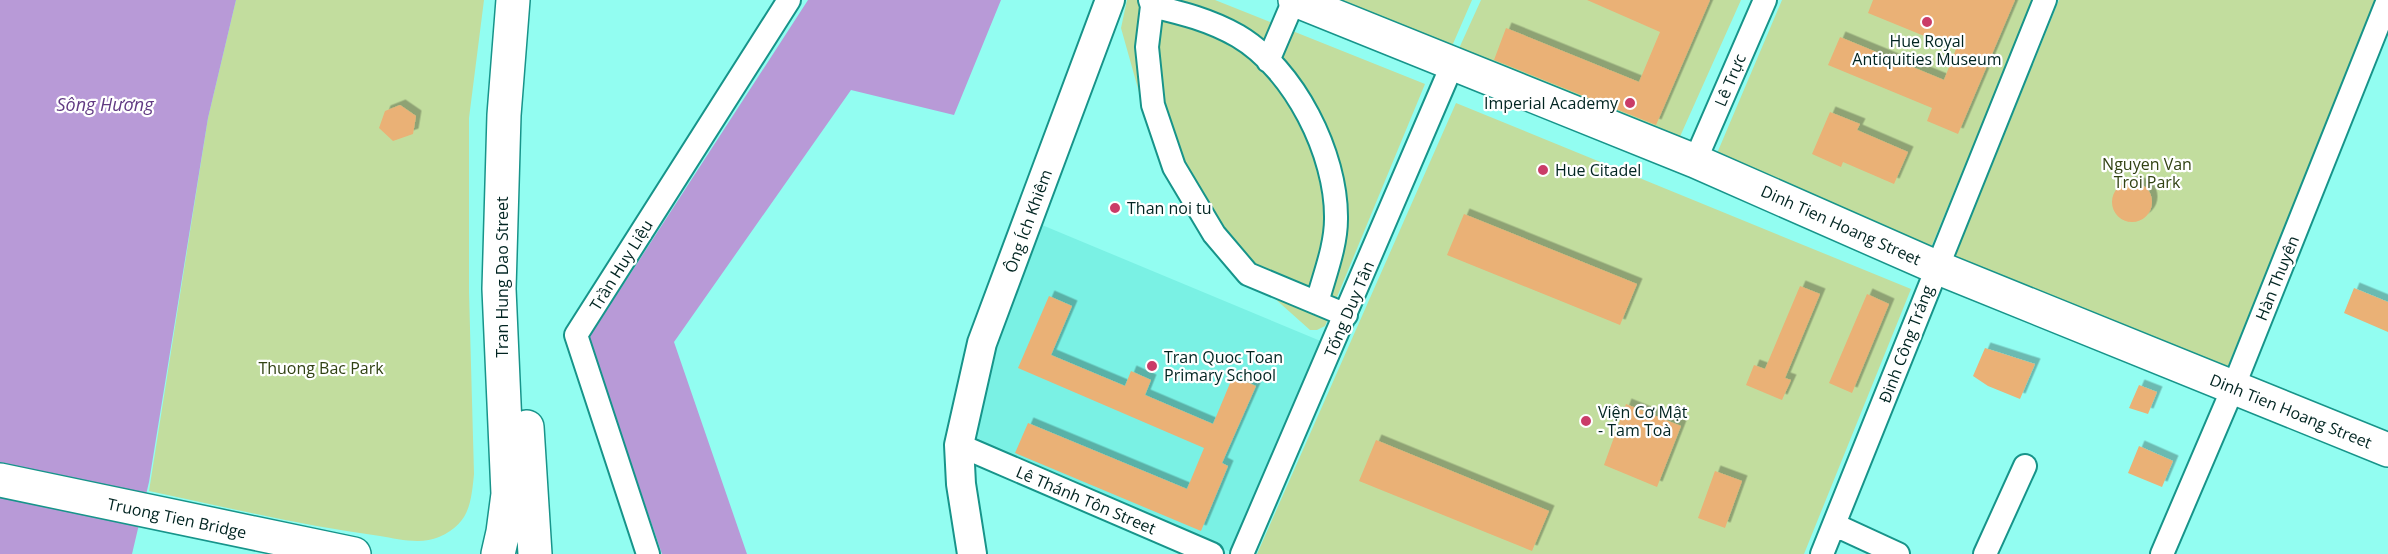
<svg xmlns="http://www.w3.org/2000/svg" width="2388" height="554" viewBox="0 0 2388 554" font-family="'Open Sans',sans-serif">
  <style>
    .built { fill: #7af1e4 }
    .green { fill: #c2dd9e }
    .water { fill: #b89ad7 }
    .building { fill: #eab176; filter: url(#shadow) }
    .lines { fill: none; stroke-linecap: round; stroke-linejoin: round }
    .minor-casing { stroke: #17948a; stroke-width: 26 }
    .tertiary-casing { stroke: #17948a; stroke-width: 32 }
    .secondary-casing { stroke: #17948a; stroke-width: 36 }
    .minor { stroke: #fff; stroke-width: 22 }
    .tertiary { stroke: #fff; stroke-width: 28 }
    .secondary { stroke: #fff; stroke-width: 33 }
    .poi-dot { fill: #ca3c68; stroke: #fff; stroke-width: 2 }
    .labels { text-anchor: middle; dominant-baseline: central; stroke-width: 4.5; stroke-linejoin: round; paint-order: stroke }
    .poi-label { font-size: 16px; fill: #012421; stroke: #fff; text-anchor: start }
    .street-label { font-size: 16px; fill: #012421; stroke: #fff }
    .park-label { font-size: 16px; fill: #314213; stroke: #fff }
    .water-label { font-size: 18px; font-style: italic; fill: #613a83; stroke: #fff }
  </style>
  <defs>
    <filter id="shadow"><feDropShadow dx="5.5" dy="-5.5" stdDeviation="0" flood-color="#0004"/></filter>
  </defs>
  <rect width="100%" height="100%" fill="#92fdf1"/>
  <path class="built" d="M1042,225L1323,342L1231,552L973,442L998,337Z"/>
  <path class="green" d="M236,0H484L469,118V292L474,474C471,504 469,524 439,537C421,545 398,539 380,536C302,526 226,507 149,491L208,118Z
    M1127,0H1215L1425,84L1325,326L1317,330H1310L1263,288L1144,110L1121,28Z
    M1323,0H1472L1449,53Z
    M1481,0H1741L1674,150L1456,55Z
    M1782,0H2033L1930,250L1715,158Z
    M2059,0H2376L2226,371L1954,259Z
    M1456,103L1911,289L1804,554H1257Z"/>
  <path class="water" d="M0,0H236L208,118L149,482L132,554H0Z
    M808,0H1001L954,115L851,90L674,342L747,554H662L588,339Z"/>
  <path class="building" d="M1587,0H1710L1656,125L1494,60L1506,28L1639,82L1660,32Z
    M1873,0H2015L1958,134L1927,121L1932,108L1828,65L1840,37L1944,80L1956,49L1868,13Z
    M400,105L416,116L413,134L393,141L379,128L385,111Z
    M1830,112L1860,124L1857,130L1908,152L1894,184L1843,162L1841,167L1812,154Z
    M2112 202a20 20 0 1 1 40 0a20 20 0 1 1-40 0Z
    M1464,214L1637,284L1620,325L1447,255Z
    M1800,286L1820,294L1785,378L1791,380L1782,400L1746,385L1754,365L1765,369Z
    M2354,288L2388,302V332L2344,313Z
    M1867,294L1889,304L1852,393L1829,383Z
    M1049,296L1072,306L1051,355L1125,386L1131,371L1151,380L1145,395L1213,424L1233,376L1256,386L1222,463L1228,466L1201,531L1015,453L1028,423L1187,489L1204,448L1018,368Z
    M1985,348L2035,364L2020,399L1988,386L1973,376Z
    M2139,385L2157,392L2148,414L2129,408Z
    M1626,404L1681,426L1657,487L1604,465Z
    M1376,440L1549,511L1532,551L1359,481Z
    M2139,446L2173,461L2162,487L2128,473Z
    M1715,471L1742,481L1725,528L1698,518Z"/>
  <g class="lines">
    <defs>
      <path id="minor" d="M1150,0L1152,6L1147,47L1153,105L1174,167L1214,234L1248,274L1346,315
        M1152,6C1182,13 1210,20 1238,36C1294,69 1337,154 1336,219C1336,247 1324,276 1317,303
        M1268,61L1294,0
        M1695,161L1765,0
        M959,445L1212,554
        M1835,525L1898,554
        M648,554L576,335L789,0
        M1242,554L1453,63
        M1822,554L2045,0
        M1985,554L2025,466
        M2162,554L2233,388L2388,0"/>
      <path id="tertiary" d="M972,554L961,484L959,445L982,343L1110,0"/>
      <path id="secondary" d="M1295,0L1695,161L1936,267L2388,450
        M527,427L535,554
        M0,480L354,554
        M498,554L503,532L508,494L499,289L504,115L513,0"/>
    </defs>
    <use href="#minor" class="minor-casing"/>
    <use href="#tertiary" class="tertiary-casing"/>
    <use href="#secondary" class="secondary-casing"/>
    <use href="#minor" class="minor"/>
    <use href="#tertiary" class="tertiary"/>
    <use href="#secondary" class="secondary"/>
  </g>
  <g class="poi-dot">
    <circle cx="1927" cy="22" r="6"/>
    <circle cx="1630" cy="103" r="6"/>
    <circle cx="1543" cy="170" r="6"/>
    <circle cx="1115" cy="208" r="6"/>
    <circle cx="1152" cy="366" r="6"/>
    <circle cx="1586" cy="421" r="6"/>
  </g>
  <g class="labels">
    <g class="poi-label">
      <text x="1927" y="41" text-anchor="middle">Hue Royal<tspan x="1927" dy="18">Antiquities Museum</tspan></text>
      <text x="1618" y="103" text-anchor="end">Imperial Academy</text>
      <text x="1555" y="170">Hue Citadel</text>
      <text x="1127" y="208">Than noi tu</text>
      <text x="1164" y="357">Tran Quoc Toan<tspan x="1164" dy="18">Primary School</tspan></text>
      <text x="1598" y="412">Viện Cơ Mật<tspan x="1598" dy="18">- Tam Toà</tspan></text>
    </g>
    <g class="street-label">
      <text transform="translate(1730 80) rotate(-67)">Lê Trực</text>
      <text transform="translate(1028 221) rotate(-70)">Ông Ích Khiêm</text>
      <text transform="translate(1841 225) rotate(24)">Dinh Tien Hoang Street</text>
      <text transform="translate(621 265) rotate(-58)">Trần Huy Liệu</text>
      <text transform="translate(502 277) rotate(-90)">Tran Hung Dao Street</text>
      <text transform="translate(2277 278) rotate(-68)">Hàn Thuyên</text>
      <text transform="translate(1349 309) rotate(-67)">Tống Duy Tân</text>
      <text transform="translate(1906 344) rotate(-69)">Đinh Công Tráng</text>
      <text transform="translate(2291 411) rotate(22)">Dinh Tien Hoang Street</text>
      <text transform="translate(1086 500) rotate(23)">Lê Thánh Tôn Street</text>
      <text transform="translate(177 518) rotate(12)">Truong Tien Bridge</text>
    </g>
    <g class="park-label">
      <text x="2147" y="164">Nguyen Van<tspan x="2147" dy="18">Troi Park</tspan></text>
      <text x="321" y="368">Thuong Bac Park</text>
    </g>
    <g class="water-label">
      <text x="105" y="104">Sông Hương</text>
    </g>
  </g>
</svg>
